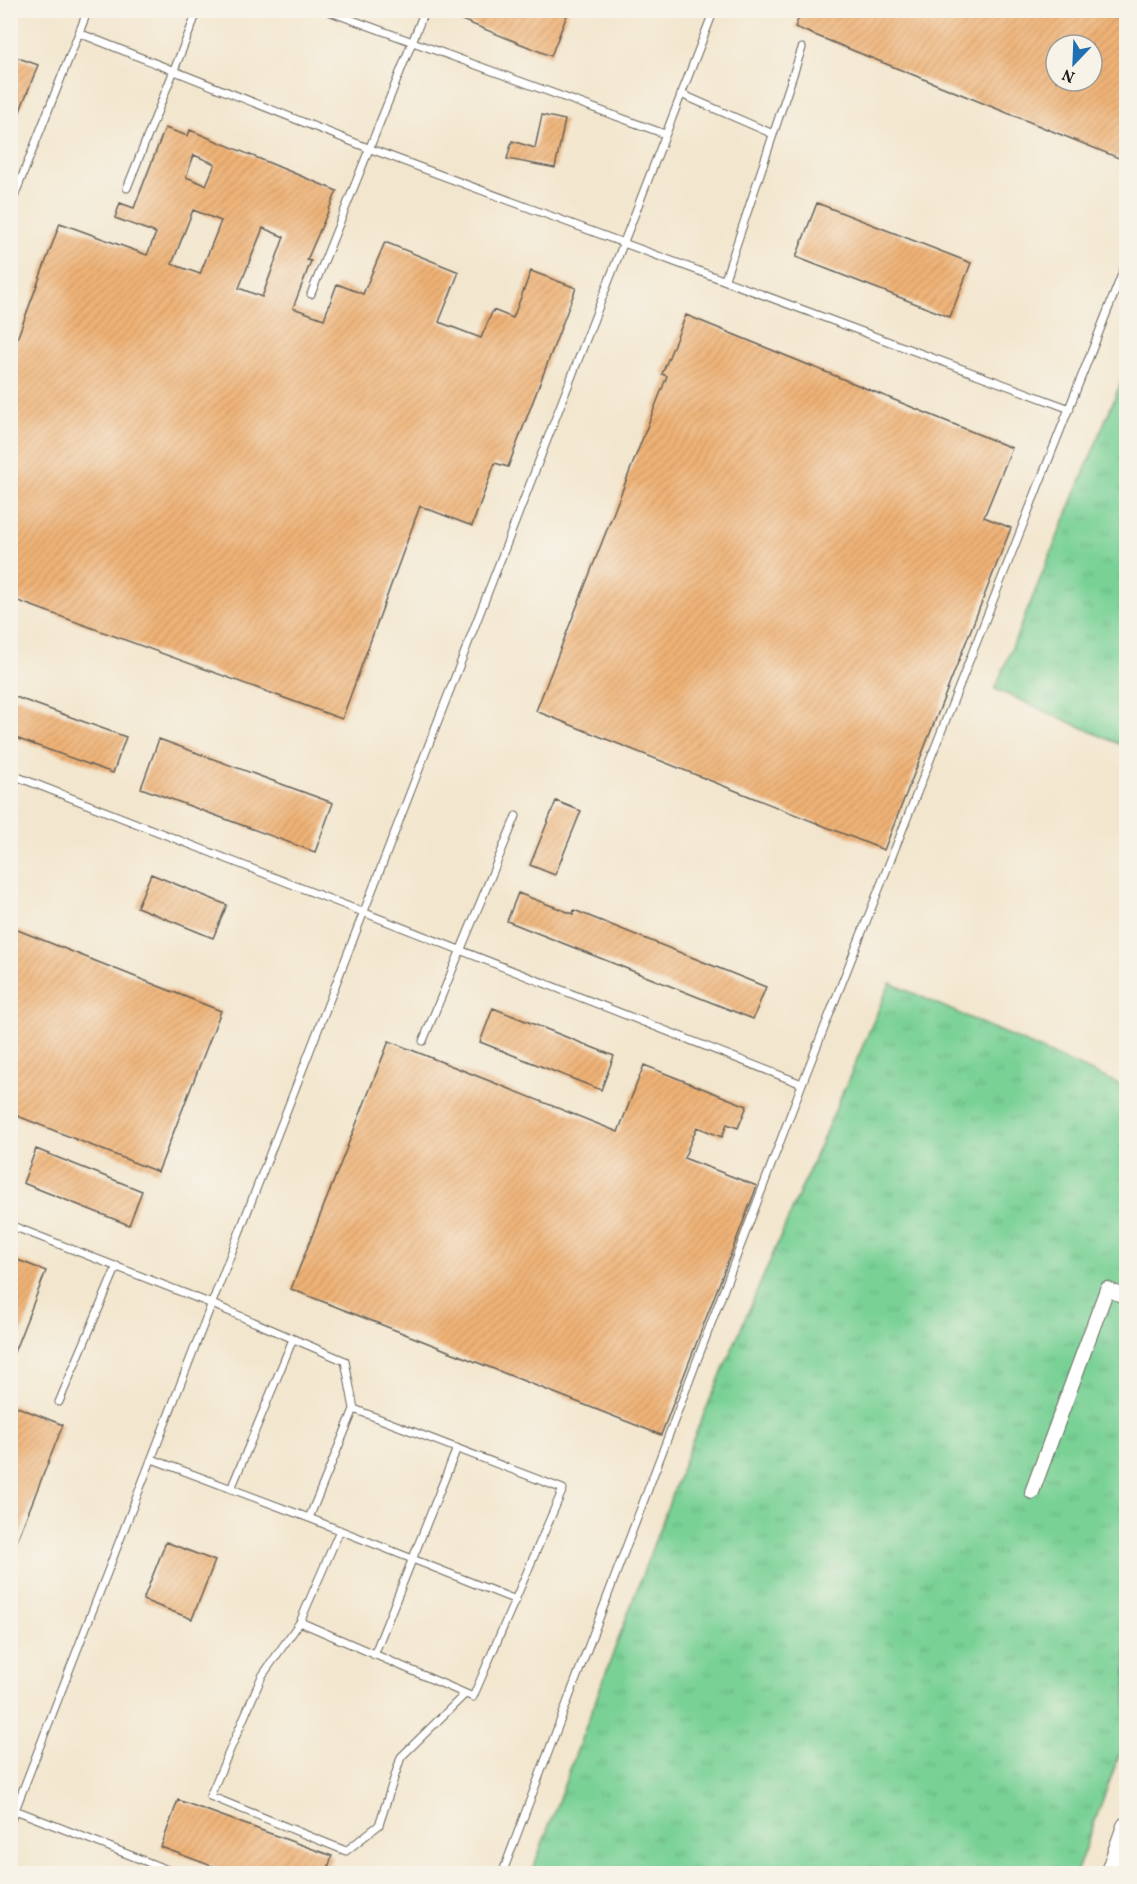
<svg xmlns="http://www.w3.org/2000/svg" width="1137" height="1884" viewBox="0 0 1137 1884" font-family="Vollkorn,serif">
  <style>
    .grass { fill: url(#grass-tufts); stroke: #4a7659; stroke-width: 1.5 }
    .building { fill: url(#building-hatch); fill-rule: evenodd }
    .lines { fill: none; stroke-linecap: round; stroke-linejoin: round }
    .service-casing { stroke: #67635a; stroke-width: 9 }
    .minor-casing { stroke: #67635a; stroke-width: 16 }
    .tertiary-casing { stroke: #67635a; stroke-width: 20 }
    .service { stroke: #fff; stroke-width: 7 }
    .minor { stroke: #fff; stroke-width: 14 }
    .tertiary { stroke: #fff; stroke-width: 18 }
  </style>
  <defs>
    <pattern id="grass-tufts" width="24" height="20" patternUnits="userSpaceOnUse" patternTransform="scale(1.5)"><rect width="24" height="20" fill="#79d196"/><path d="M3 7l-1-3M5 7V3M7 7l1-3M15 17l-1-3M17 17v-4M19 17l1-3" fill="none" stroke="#68b381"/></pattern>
    <pattern id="building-hatch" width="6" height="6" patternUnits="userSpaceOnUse" patternTransform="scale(1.5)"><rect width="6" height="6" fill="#efb276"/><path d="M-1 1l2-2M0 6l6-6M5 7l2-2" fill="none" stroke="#cc9866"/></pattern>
  </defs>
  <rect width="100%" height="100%" fill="#f7f3e8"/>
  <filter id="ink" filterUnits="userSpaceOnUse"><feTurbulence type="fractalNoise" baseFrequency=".0167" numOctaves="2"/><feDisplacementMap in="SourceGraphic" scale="12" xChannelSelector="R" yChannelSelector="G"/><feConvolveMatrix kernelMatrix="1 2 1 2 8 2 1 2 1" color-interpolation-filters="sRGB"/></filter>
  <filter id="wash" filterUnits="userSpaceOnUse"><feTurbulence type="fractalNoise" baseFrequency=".008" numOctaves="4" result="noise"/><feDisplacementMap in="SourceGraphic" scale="24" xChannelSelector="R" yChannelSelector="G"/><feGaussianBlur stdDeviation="1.35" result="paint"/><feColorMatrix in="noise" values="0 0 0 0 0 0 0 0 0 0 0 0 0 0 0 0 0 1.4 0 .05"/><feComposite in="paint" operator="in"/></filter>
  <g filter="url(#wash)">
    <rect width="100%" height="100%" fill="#f3e6ce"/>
    <path class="grass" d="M1126,370V747L995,689Z
      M890,983L1126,1087V1736L1076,1873L531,1874L691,1444Z"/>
    <g id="blocks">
      <path class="building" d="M437,10H569L551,56Z
        M802,10H1101L1126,21V161L795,27ZM1056,45H1092V81H1056Z
        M10,55L38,65L11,134H10Z
        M542,115L565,120L555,168L507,159L512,141L535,148Z
        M165,128L188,136L190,130L337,191L307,260L311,261L293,308L324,319L337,284L363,294L385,242L459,272L439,322L481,338L493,310L513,318L531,271L576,288L508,467L495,463L472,526L420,506L342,719L10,598V358L60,223L147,255L156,233L115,218L120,203L134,208ZM194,155L215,164L206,185L186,177ZM193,210L221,221L200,274L172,264ZM263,228L284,237L262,297L239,288Z
        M817,203L971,263L950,317L796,257Z
        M686,315L1012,448L984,517L1011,528L884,850L536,711L667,376L662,374Z
        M10,695L126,737L113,773L10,736Z
        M159,739L333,803L315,852L141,788Z
        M556,801L581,811L555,875L530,865Z
        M151,874L227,905L213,938L137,907Z
        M518,893L573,914L574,910L766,987L753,1019L507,921Z
        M10,927L221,1011L158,1172L10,1113Z
        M493,1008L614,1056L601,1090L480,1042Z
        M389,1041L618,1132L644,1065L747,1106L738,1128L727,1124L722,1137L697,1127L684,1158L757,1186L661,1435L291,1289Z
        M36,1149L142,1191L129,1225L23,1183Z
        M10,1257L46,1271L11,1360H10Z
        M10,1404L63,1425L11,1556H10Z
        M166,1542L215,1561L192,1619L143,1600Z
        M178,1800L332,1856L326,1874H233L161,1847Z"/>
    </g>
  </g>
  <g filter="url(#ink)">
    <use href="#blocks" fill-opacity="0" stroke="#67635a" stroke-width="1.5"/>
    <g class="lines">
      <defs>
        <path id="service" d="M325,10L665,134
          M79,33L368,148L1070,409
          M681,94L773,134
          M127,188L198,10
          M10,207L88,10
          M725,279L802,48
          M311,294L425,10
          M10,774L802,1084
          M423,1041L516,816
          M10,1225L212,1304L345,1361L354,1409L563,1489L473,1697L300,1622L340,1530
          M59,1402L117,1266
          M152,1459L309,1518L516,1600
          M231,1489L293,1339
          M309,1518L354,1409
          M300,1622L262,1676L210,1796L346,1851L379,1825L401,1757L465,1694
          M374,1655L457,1448
          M10,1808L178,1874
          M10,1823L714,10
          M502,1874L802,1084L1126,264"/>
        <path id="minor" d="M1032,1492L1107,1289L1126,1297"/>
        <path id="tertiary" d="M1109,1874L1126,1826"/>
      </defs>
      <use href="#service" class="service-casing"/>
      <use href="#minor" class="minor-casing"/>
      <use href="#tertiary" class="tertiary-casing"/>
      <use href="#service" class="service"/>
      <use href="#minor" class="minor"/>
      <use href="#tertiary" class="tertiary"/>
    </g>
  </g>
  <rect width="1137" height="1884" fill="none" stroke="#f7f3e8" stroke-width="36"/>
  <g transform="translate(1074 63) rotate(203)"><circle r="28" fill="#f7f3e8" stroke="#9f9d96" stroke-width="1.5"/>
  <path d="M0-4.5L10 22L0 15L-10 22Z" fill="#1f6fb2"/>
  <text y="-9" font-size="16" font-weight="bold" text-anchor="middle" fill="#1c1c1c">N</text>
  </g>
</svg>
